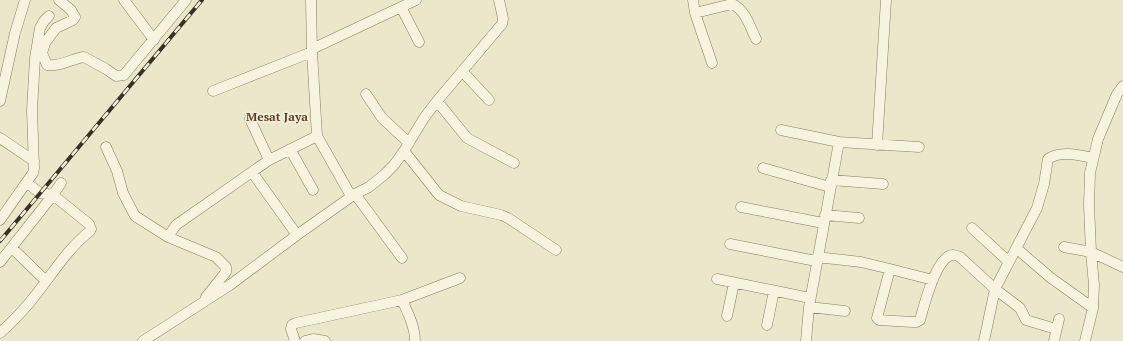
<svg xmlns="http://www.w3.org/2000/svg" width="1123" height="341" viewBox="0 0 1123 341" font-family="'PT Serif',serif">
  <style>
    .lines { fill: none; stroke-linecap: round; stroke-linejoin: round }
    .minor-casing { stroke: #877c60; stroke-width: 11 }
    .minor { stroke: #f6f4de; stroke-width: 10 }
    .rail-casing { stroke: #393122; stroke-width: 4 }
    .rail { stroke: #f3f1da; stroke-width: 2.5; stroke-dasharray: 8; stroke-linecap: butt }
    .labels { text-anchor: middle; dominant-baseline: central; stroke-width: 3; stroke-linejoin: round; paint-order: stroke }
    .quarter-label { font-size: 12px; font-weight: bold; fill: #623d25; stroke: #f3f1da }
  </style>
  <rect width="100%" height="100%" fill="#ebe7cb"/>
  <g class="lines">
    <defs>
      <path id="minor" d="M59,0L71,10L75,17L73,20L56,28L45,43L42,53L47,65C60,67 71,59 84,57L106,69L116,76L124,75L186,0
        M124,0L154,40
        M311,0L312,52L317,136L351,196
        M693,0L695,13L712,63
        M401,7L419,42
        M695,13L732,4C745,9 750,27 756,39
        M312,49L416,0
        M462,71L489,100
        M213,91L312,52
        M366,94L382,118L409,143
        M0,101L15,33L25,0
        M437,101L467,138L514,163
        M250,119L269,160
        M781,130L839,142L919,147
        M0,138L34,161
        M877,145L886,0
        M106,147L117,171L123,193L135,216L168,237
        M290,149L313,190
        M404,151L439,195L461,206L501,215L508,218L556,250
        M763,168L830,187
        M252,172L297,235
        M831,180L883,184
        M355,194L402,258
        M741,207L823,223
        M825,215L859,218
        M0,220L33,173L34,168L32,110L35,58L40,28L44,21L49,16
        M972,228L1009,262
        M730,244L816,261
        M1064,247L1091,252L1123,267
        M12,248L46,281
        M1016,248L1051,278L1093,308
        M817,257L861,262L890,269L877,318L879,320L912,322H916L920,320C924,305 935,263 949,256C953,254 956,255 960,257L995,289L1020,308L1026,320L1056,329
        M0,262L53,195L40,193L27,183
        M890,269L933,280
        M717,279L810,298
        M206,297L226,272V267L216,257L168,237L176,225L269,160L317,136
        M809,307L845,311
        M727,316L734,283
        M767,325L774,291
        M0,333C11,323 21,313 30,302C50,278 65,251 90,231L91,229L89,224L53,195L61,183
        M143,341L230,285L297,235L355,194L369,187L384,175L394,165L404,151L424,118L437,101L502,24L503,18L499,0
        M295,341L291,329L292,325L296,323L402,300
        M305,341L313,339L325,341
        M415,341C415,327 408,313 402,300L460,278
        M806,341L809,307L839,142
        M984,341L995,289L1037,208L1044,184L1048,159C1060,150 1079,155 1093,158
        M1054,341L1059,319
        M1085,341L1093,308L1094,285L1091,252L1089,205L1090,173L1098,139L1117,94L1123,86"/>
    </defs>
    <use href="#minor" class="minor-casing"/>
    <use href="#minor" class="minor"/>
    <defs>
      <path id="rail" d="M0,241L202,0"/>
    </defs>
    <use href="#rail" class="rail-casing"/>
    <use href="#rail" class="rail"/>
  </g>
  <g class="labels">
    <g class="quarter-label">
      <text x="277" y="116">Mesat Jaya</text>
    </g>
  </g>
</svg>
